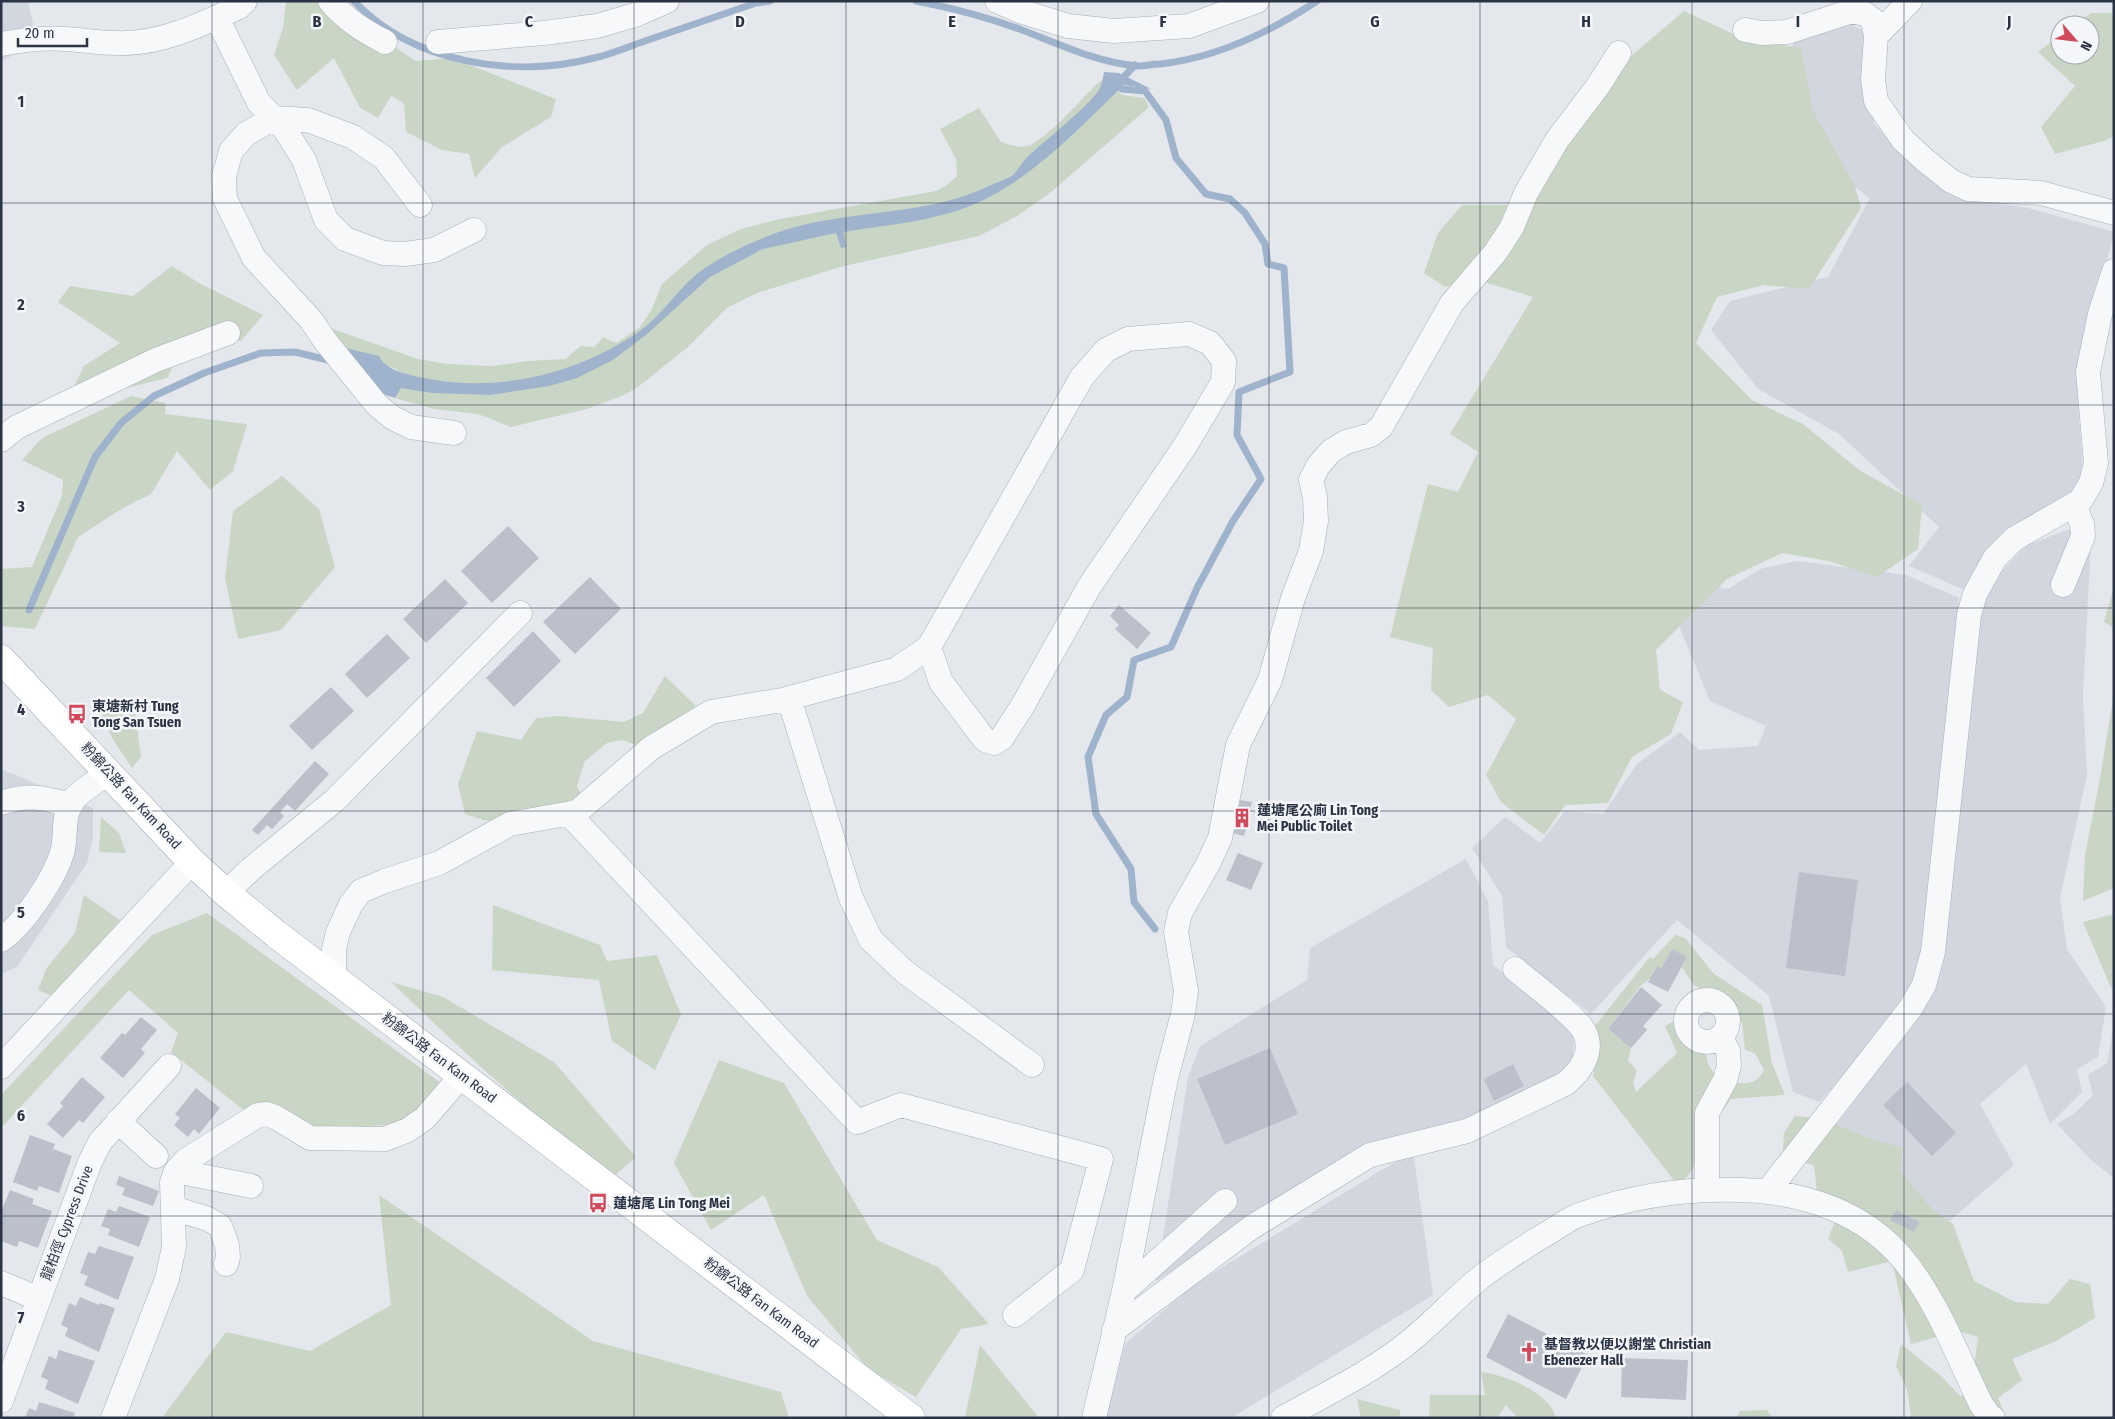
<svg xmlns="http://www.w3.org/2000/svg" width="2115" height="1419" viewBox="0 0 2115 1419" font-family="'Fira Sans Condensed','Noto Sans TC',sans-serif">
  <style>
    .built { fill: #d2d6de }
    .green { fill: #c9d6c5 }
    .water { fill: #9fb4cc }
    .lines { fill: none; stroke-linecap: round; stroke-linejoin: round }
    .stream { stroke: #9fb4cc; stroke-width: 7 }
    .building { fill: #bbc0ca }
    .minor-casing { stroke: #a9aeb7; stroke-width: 25 }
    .major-casing { stroke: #a3abb8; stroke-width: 29 }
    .minor { stroke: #f7f8fa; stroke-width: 24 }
    .major { stroke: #fff; stroke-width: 28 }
    .grid { fill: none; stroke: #2b3445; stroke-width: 1; stroke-opacity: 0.55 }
    .labels { text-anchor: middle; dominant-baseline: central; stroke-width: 5; stroke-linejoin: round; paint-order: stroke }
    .poi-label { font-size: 14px; font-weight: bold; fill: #2b3445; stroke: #f4f6f9; text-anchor: start }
    .street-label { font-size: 14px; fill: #2b3445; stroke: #f4f6f9 }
    .grid-label { font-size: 16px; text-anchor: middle; font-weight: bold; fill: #2b3445; stroke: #f4f6f9; stroke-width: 5; stroke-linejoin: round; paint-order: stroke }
  </style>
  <rect width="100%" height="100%" fill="#e4e7ec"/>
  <path class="built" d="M1,1H28L33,24L14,54L1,62Z
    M1847,23L1865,31L1874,124L1916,167L1967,198L2028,208L2114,232L2087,345L2078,406L2084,479L2075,496L1965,590L1909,566L1939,527L1839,434L1758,389L1711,330L1730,301L1828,277L1870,198L1807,152L1792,38Z
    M2092,521L2083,696L2087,775L2060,898L2067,949L2106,1007L2098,1057L2077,1069L2082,1092L2050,1124L2026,1064L1980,1104L2014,1165L1945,1225L1833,1129L1911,1027L1942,955L1978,621L1991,582L2027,545Z
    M1797,561L1906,575L1959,598L1924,958L1893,1021L1819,1102L1793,1092L1769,996L1677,920L1591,1014L1506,947L1502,896L1472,848L1505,817L1540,843L1565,811L1603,814L1637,764L1680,732L1699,750L1758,746L1766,726L1710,701L1668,599L1681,581L1728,589L1760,569Z
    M1,769L93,808V836L87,863L17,967L1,974Z
    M1466,859L1488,901L1493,965L1574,1027L1573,1062L1547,1081L1442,1129L1362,1148L1156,1281L1188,1077L1200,1046L1307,980L1310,948Z
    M2114,1024V1178L2090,1159L2057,1124L2075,1113L2093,1095L2088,1075L2107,1063Z
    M1413,1151L1433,1295L1231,1418H1104L1125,1344L1193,1285Z"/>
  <path class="green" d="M286,1H336L361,25L416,61L452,58L556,99L551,117L502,147L475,178L469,154L442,150L406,132L404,103L391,96L378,118L360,108L334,58L297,90L274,55L283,28Z
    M1684,11L1744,39L1801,48L1813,111L1855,186L1861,208L1809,289L1764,285L1717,297L1696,343L1752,400L1803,424L1859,470L1922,505L1918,549L1877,577L1829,561L1782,553L1727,579L1656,650L1660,690L1683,702L1671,734L1632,757L1608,803L1565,805L1544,835L1501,802L1486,775L1516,719L1488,695L1449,707L1431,690L1433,648L1390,637L1428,484L1458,492L1478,452L1450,434L1533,297L1474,279L1445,287L1424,273L1438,233L1462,205H1521L1604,79Z
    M2091,13H2114V136L2104,141L2055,154L2041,127L2075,86L2038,52L2060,35V55H2090V25H2074Z
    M1106,78L1122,95L1144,98L1149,107L1050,193L1017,216L979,236L840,267L757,293L727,308L688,347L638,387L624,395L587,409L511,427L478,414L434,409L395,398L400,388L398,370L343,349L330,328L418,359L447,364L493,366L528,361L565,359L581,346L595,347L603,337L616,343L639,328L651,311L662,284L707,245L741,229L780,219L936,191L947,185L957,176L956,159L940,129L979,108L1001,142C1009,145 1019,148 1028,146C1046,140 1082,98 1098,83Z
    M172,266L199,283L263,315L241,341L189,336L167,378L111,392L71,393L84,366L120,343L58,302L70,286L133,296Z
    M131,396L166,403L165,414L247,424L233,471L210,490L177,451L151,494L123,508L78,537L35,629L1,626V569L32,567L62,496L63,480L22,460L42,438Z
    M282,476L319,509L335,567L281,630L238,639L225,578L233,511Z
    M2114,586V628L2104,622Z
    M665,676L696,706L642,747L622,740L607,743L585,761L577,786L582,796L563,826L484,820L465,814L458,784L477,731L521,740L536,718L559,716L624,722L643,713Z
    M2114,693V888L2083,901L2085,855L2100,779Z
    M134,706L141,757L132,768L112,738L102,714Z
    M101,817L119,833L126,853L99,852Z
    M84,895L124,923L54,997L38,990L46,969L75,933Z
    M493,905L600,945L607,961L657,955L681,1015L655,1070L612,1041L599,980L492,970Z
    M207,913L445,1086L417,1114L392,1124L352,1128H315L246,1112L171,1052L178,1033L129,990L1,1128V1095L152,935Z
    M2114,914V987L2111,988L2083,922Z
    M1675,935L1685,938L1714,974L1762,1005L1772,1063L1785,1095L1731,1099L1714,1123L1732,1082C1747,1084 1757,1085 1764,1070L1755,1053L1745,1050L1742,1023L1730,1005L1694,985L1682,967L1687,957L1672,949L1661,969L1656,966L1650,979L1641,985L1608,1029L1631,1048L1628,1061L1637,1070L1633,1083L1636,1092L1677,1053L1665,1026L1674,1021C1682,1042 1683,1047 1706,1054L1708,1064L1715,1075L1700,1153L1692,1170L1679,1187L1593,1076C1596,1059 1600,1043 1595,1026L1650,957L1653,959Z
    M391,982L443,997L554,1062L636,1157L615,1175C533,1119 463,1051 391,982Z
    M719,1060L784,1083L877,1240L938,1267L989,1324L961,1329L916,1397L868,1369L807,1296L764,1195L711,1230L674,1163Z
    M1795,1116L1823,1119L1868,1138L1903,1148L1900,1171L1933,1210L1953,1224L1974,1281L2015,1302L2048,1304L2070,1279L2090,1284L2095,1318L2054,1342L2012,1359L2022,1380L1998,1398L2006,1418H1907L1911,1416L1907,1389L1896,1366L1901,1344L1941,1376L1961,1397L1973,1374L1978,1337L1959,1331L1911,1344L1892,1261L1848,1272L1842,1251L1828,1239L1835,1221L1817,1193L1814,1165L1796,1161L1782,1165L1784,1133Z
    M379,1195L593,1341L781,1392L789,1418H162L226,1332L310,1351L391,1305Z
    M980,1345L1039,1418H965Z
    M1481,1372C1504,1374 1551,1393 1556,1418H1518L1506,1405L1497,1418H1429L1430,1395H1485Z
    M1357,1399L1400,1410V1418H1361Z
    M1767,1410L1773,1418H1736L1740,1411Z"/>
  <path class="water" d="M1104,72L1119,73L1151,89L1124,85C1077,130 1031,181 970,206C930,222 885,225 844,232L846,247L841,248L836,233L763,249L710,277L646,335L613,360L577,378L549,386L491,395L432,393L401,388L395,398L372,391L341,347L379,356C386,372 414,376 430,379C502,393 582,372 641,330C663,314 677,290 697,274C717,258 740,248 763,238C835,207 921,220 991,185C998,182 1008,179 1014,174C1018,170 1020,165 1024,161C1033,150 1045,142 1055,133C1068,121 1092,102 1100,88C1102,84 1103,77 1104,72Z"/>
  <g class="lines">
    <path class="stream" d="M354,1C412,63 514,79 594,58C612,54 630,46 648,40C684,28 720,15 756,3L770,1
      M916,1C953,8 987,17 1022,30C1059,44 1098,63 1138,66C1145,66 1153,64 1160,64C1217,58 1270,32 1317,1
      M1120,81L1135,65
      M1117,84L1122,89L1145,91L1166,120L1176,158L1206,194L1230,199L1245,213L1265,244L1268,264L1284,268L1290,372L1239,392L1237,435L1261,479L1233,521L1197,588L1171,647L1134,660L1127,697L1106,715L1088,757L1096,814L1131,869L1134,902L1155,929
      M29,610L95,457L121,423L154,396L204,373L261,353L295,352L332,361"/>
  </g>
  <path class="building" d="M508,526L539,558L492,603L461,571Z
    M590,577L621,609L575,654L543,622Z
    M445,579L468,603L426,643L403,619Z
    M1119,605L1151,633L1137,649L1115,629L1119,625L1110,616Z
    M533,631L561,661L514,707L486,678Z
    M387,634L410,658L367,698L345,674Z
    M331,687L354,711L312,750L289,726Z
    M315,761L329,774L295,811L287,804L280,812L284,816L272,829L267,825L258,835L252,830Z
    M1240,800L1252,802L1244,836L1232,833Z
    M1238,853L1263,863L1251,890L1226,880Z
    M1799,872L1858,880L1845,976L1786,968Z
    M1672,949L1687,957L1668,992L1648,982L1657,966L1661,969Z
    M1641,987L1662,1005L1643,1026L1647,1030L1631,1048L1608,1029Z
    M141,1017L157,1030L141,1049L145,1053L123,1078L100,1058L122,1033L125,1035Z
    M1270,1048L1298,1114L1225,1145L1197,1079Z
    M1513,1064L1524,1086L1494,1101L1484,1079Z
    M82,1077L105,1097L83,1123L79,1120L63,1138L47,1124L63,1106L60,1103Z
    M1907,1082L1956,1133L1932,1156L1883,1105Z
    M196,1088L220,1108L199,1134L194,1129L188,1137L174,1125L180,1118L175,1114Z
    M30,1135L55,1144L53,1149L72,1156L59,1193L39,1186L37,1191L13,1182Z
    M119,1176L159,1191L153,1206L122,1195L125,1188L116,1185Z
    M10,1190L34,1199L32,1204L52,1211L38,1248L19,1241L17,1247L1,1241V1212Z
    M119,1206L150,1217L139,1247L108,1235L110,1229L101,1226L108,1209L116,1212Z
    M1896,1210L1919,1222L1914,1232L1890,1220Z
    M99,1246L134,1257L118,1300L84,1285L88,1276L80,1273L88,1252L95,1254Z
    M80,1297L99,1305L100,1303L115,1308L99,1352L65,1336L68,1328L61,1325L69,1303L76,1306Z
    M1508,1314L1588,1355L1566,1399L1486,1357Z
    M59,1350L95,1361L78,1404L45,1389L48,1380L41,1377L49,1356L56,1359Z
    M1622,1358L1688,1360L1686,1400L1621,1397Z
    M39,1402L75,1413L73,1418H25L29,1408L36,1411Z"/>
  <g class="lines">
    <defs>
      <path id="minor" d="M330,1C346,20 364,31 385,42
        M997,1L1020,11L1068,26L1114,31L1189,26L1257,1
        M217,18L259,103L284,128L304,160L326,220L345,239L383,253L405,254L434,250L474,230
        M1745,30L1762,33L1787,32L1852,11L1865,14L1873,20L1876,36L1873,79L1876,101L1903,140L1926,161L1951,181L1968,189L2041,193L2114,213
        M1876,36L1910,1
        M438,42L544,33L597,26L635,15L667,1
        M1,44C22,40 45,37 66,39C83,40 99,43 116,43C159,45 201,25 239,7L245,1
        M420,205L384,158L353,137L308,120L274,118L246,134L231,151L224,176L225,199L254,258L311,320L326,342L377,405L393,418L411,427L454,433
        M1,440L17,427L156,360L228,333
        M2063,585L2083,536L2082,524L2074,505
        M789,698L851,898L871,940L905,972L1032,1065
        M1,803C29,793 43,798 71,805
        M570,815L857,1122L901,1105L1101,1159L1072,1270L1015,1315
        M226,893L251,869L335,800L520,613
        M1,940C24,924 56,877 63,849C66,835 63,813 72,801C80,791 98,781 108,772
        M334,977V949L338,932L351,904L361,891L385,881L439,863L510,824L577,812L651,748L711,712L782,700L897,669L929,647L1082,377L1106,350L1128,339L1189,334L1210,343L1224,361L1223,382L1185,446L1089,587L1023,705L1002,738L994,743L985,740L941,682L929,647
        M1686 1021a21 21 0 1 1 42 0a21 21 0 1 1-42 0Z
        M1,1067L192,862
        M118,1121L156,1156
        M176,1171L251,1186
        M1707,1190V1113L1725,1080L1729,1066L1728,1051L1721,1037
        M1767,1192L1910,1009L1924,985L1933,952L1969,615L1975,594L1995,558L2014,539L2080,501L2091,483L2096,463L2088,372L2100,314L2114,271
        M173,1208L208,1219L220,1226L227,1245L228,1257L226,1264
        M1,1283L39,1299
        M1124,1291L1225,1201
        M1114,1330L1252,1227L1370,1155L1467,1131L1565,1084C1580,1072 1595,1052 1584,1031C1574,1014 1532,984 1515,969
        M1,1401L90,1162L100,1142L169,1066
        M113,1418L167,1279L174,1247L172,1182L176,1171L185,1161L258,1115L267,1114L277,1118L310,1138L385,1139L408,1130L425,1118L462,1075
        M1094,1418L1124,1291L1166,1078L1183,1014L1186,991L1176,932L1180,913L1208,864L1220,838L1238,745L1270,680L1293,598L1311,551L1316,521L1315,497L1311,480L1318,466L1331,451L1346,442L1371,435L1381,427L1452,303L1495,253L1512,227L1526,193L1557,140L1598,86L1619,53
        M1283,1418C1322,1396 1364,1376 1400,1349C1427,1329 1449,1304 1475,1282C1499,1262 1525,1247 1551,1231C1561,1225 1571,1217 1582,1214C1638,1194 1700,1187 1759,1191C1812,1196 1866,1215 1902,1258C1937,1300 1957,1355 1981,1404L1988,1414L1993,1418"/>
      <path id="major" d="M1,659L192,862L226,893L276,934L911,1418"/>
    </defs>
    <use href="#minor" class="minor-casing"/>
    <use href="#major" class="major-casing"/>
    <use href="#minor" class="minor"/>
    <use href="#major" class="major"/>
  </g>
  <path class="grid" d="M212,1V1418M423,1V1418M634,1V1418M846,1V1418M1058,1V1418M1269,1V1418M1480,1V1418M1692,1V1418M1904,1V1418M1,203H2114M1,405H2114M1,608H2114M1,811H2114M1,1014H2114M1,1216H2114"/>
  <defs>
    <symbol id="bus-bare" viewBox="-9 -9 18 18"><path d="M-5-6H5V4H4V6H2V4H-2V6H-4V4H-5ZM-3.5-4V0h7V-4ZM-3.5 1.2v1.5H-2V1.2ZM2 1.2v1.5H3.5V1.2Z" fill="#d1495b" stroke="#f4f6f9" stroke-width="2.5" paint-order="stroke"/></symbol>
    <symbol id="building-bare" viewBox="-9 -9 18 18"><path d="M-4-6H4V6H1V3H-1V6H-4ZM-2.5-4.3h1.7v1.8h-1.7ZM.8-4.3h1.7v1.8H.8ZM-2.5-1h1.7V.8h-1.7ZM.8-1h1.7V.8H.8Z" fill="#d1495b" stroke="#f4f6f9" stroke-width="2.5" paint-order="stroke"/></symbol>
    <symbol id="church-bare" viewBox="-9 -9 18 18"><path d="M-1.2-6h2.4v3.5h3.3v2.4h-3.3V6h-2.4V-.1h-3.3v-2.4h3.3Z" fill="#d1495b" stroke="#f4f6f9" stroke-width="2.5" paint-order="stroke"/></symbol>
  </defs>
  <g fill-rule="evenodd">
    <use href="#bus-bare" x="63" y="700" width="28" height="28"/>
    <use href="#building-bare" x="1228" y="804" width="28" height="28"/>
    <use href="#bus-bare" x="584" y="1189" width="28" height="28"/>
    <use href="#church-bare" x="1515" y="1338" width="28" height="28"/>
  </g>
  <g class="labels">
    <g class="poi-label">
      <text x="92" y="706">東塘新村 Tung<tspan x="92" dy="16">Tong San Tsuen</tspan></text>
      <text x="1257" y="810">蓮塘尾公廁 Lin Tong<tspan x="1257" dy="16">Mei Public Toilet</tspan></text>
      <text x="613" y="1203">蓮塘尾 Lin Tong Mei</text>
      <text x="1544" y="1344">基督教以便以謝堂 Christian<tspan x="1544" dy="16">Ebenezer Hall</tspan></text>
    </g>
    <g class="street-label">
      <text transform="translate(131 796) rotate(47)">粉錦公路 Fan Kam Road</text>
      <text transform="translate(439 1058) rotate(37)">粉錦公路 Fan Kam Road</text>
      <text transform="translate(67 1223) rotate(-69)">龍柏徑 Cypress Drive</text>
      <text transform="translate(761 1303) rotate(37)">粉錦公路 Fan Kam Road</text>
    </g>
  </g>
  <g class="grid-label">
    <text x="317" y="27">B</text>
    <text x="529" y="27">C</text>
    <text x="740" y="27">D</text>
    <text x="952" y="27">E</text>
    <text x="1163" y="27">F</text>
    <text x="1375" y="27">G</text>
    <text x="1586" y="27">H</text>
    <text x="1798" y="27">I</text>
    <text x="2009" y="27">J</text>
    <text x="21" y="107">1</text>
    <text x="21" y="310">2</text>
    <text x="21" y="512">3</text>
    <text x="21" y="715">4</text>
    <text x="21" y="918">5</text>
    <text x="21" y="1121">6</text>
    <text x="21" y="1323">7</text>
  </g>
  <rect width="2115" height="1419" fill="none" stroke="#2b3445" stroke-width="5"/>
  <g transform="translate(2075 40) rotate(118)"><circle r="24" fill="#f4f6f9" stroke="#a4a8b1"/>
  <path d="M0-4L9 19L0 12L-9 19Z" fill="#d1495b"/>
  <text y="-8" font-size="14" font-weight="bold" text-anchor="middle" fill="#2b3445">N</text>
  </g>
  <path d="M18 38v8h69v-8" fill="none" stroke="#2b3445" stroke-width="2.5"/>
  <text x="25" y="38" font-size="15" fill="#2b3445" stroke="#f4f6f9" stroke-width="4" paint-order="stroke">20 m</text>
</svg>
